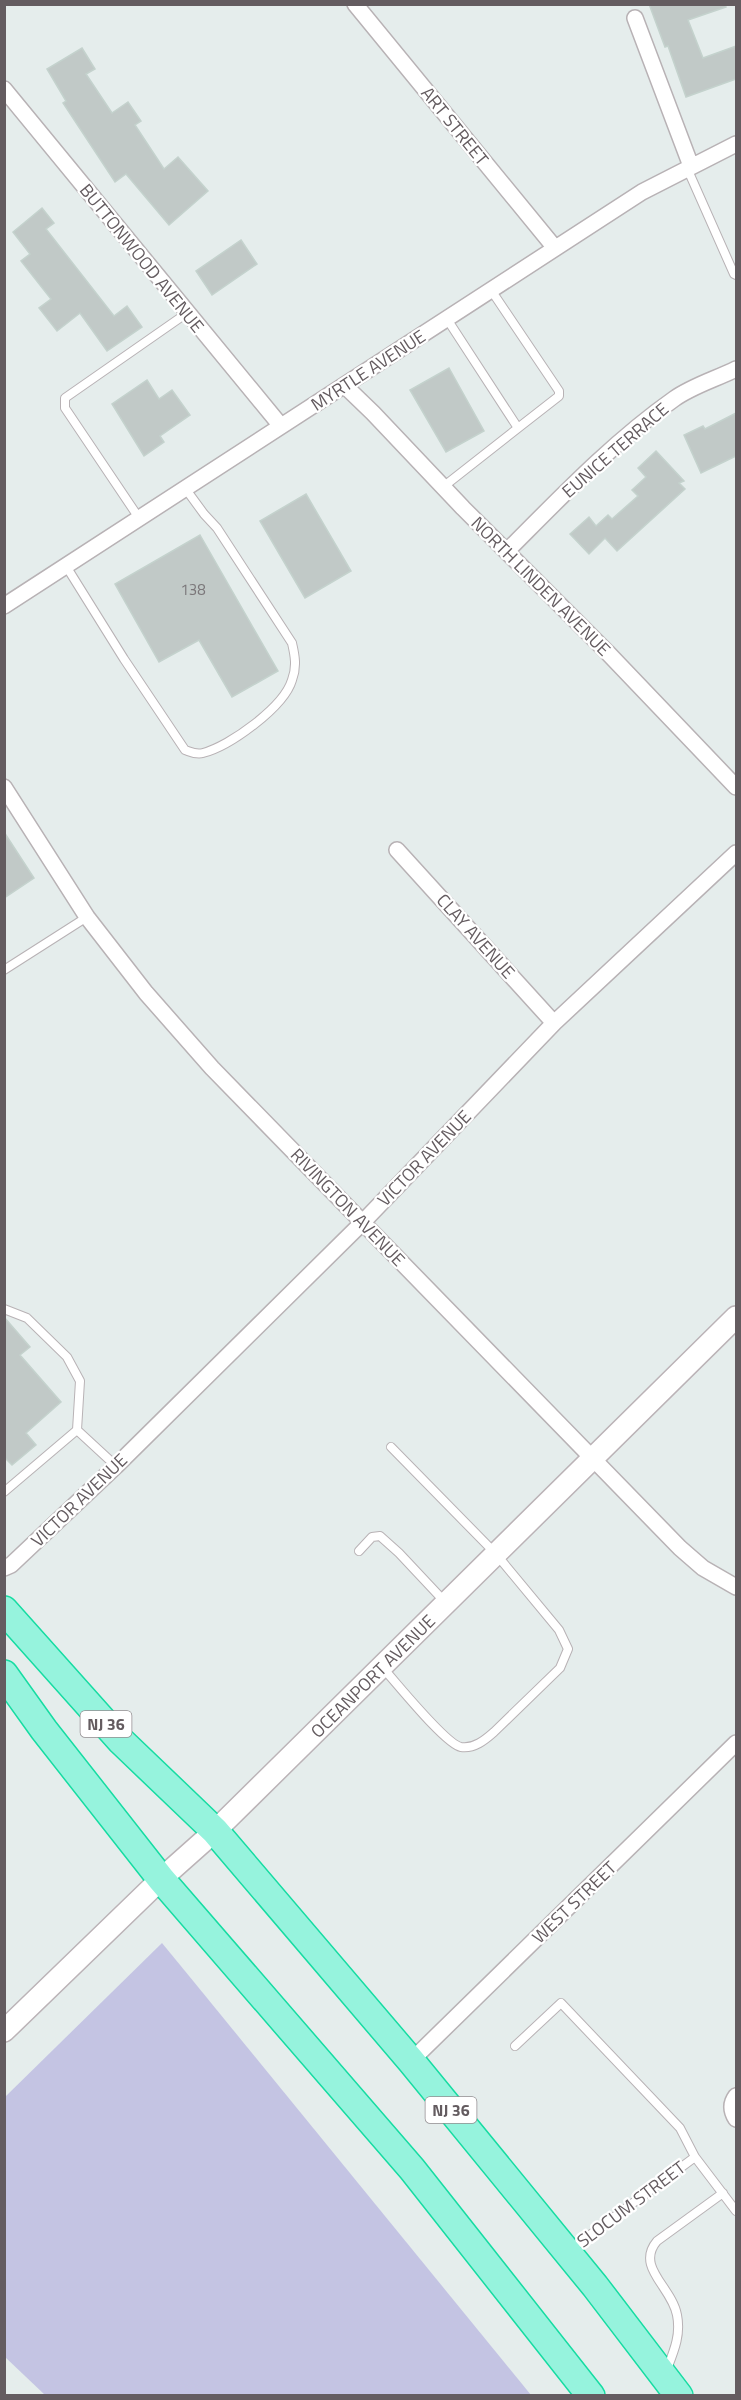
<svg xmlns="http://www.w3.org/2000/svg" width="741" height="2400" viewBox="0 0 741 2400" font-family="'Titillium Web',sans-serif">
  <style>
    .green { fill: #c4c4e3 }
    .building { fill: #c1c9c7; stroke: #c4d2cd; stroke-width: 1.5 }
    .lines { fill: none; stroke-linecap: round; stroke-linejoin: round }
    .lane-casing { stroke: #b8b2b5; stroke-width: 10 }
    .street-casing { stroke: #b8b2b5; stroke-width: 18 }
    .secondary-casing { stroke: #bbb3b7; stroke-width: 24 }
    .highway-casing { stroke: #16dca2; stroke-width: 30 }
    .lane { stroke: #fff; stroke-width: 8 }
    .street { stroke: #fff; stroke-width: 15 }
    .secondary { stroke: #fff; stroke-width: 21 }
    .highway { stroke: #96f3dd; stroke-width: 27 }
    .labels { text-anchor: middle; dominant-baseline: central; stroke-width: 4.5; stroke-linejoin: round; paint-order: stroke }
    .number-label { font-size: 15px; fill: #7b777a }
    .shield { fill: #fff; stroke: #928d90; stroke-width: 1.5 }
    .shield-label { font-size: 16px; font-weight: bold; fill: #645c60 }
    .street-label { font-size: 18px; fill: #645c60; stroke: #fff }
  </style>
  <rect width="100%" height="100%" fill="#e5edec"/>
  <path class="green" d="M162,1943L194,1982L531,2395H45L5,2357V2097Z"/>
  <path class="building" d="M649,4H725L726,7L688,20L703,58L736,46V79L686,97L668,46L665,47Z
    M82,48L95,69L86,74L112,113L128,102L141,121L135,125L164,169L178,157L208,191L169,225L126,174L115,182L63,103L66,101L47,69Z
    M42,208L54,223L46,229L114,316L127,306L142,327L107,351L80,313L57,331L39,308L51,299L21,261L30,254L13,232Z
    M241,240L257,264L212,295L196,271Z
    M449,368L484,431L446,452L410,390Z
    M147,380L159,399L172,390L190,415L160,436L164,442L144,456L112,404Z
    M736,413V456L701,473L684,435L703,426L705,429Z
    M656,451L684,481L679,483L685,489L617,551L605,538L589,554L570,534L589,517L596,526L608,515L612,519L638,496L632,490L646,477L638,468Z
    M306,494L351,571L305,598L260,521Z
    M200,535L278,671L232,697L199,640L159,662L115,584Z
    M4,832L34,878L4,898Z
    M4,1317L30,1347L20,1355L61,1402L26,1433L36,1445L12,1465L4,1457Z"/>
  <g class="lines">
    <defs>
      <path id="lane" d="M687,168L734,274L736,275
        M491,290L559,391V396L518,428
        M443,487L518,428L447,319
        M139,518L65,408V398L187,313
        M66,566L124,659L185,750C191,752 196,755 203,753C230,746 284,707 292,680C297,667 295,656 292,643L217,528L204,514L185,488
        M4,970L87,917
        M4,1309L27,1318L67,1357L80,1381L77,1430
        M4,1492L77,1430L116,1466
        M359,1551L372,1537L380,1536L399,1553L445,1602
        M382,1667C396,1682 445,1744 461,1747C474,1749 485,1740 494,1732L560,1668L568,1649L559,1630L496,1554L391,1447
        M515,2046L561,2003L680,2128L695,2157L736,2211
        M571,2249L695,2157
        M667,2369C674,2351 681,2335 677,2315C672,2287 635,2267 657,2241L723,2193"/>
      <path id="street" d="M355,4L555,248
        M635,18L691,166
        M4,89L281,426
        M345,386L373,413L463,508L607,652L736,787
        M507,551C560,498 613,442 674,399C692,386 716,379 736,369
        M4,606L642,192L736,144
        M4,787L87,917L146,993L212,1068L680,1548L703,1568L736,1587
        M397,850L554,1023
        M4,1568L11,1565L116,1466L362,1223L554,1023L736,853
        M411,2061L736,1743
        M736,2096C730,2104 731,2111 736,2119"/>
      <g id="secondary">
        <path id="s1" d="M4,2031L161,1879L215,1831L736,1317"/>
      </g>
      <path id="highway" d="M4,1610L121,1741L215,1831L411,2061L595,2286L679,2396
        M4,1674L44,1730L161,1879L412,2169L591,2396"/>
    </defs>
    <use href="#lane" class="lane-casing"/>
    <use href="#street" class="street-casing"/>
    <use href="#secondary" class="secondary-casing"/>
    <use href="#highway" class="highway-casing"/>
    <use href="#lane" class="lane"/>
    <use href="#street" class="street"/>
    <use href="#secondary" class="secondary"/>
    <use href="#highway" class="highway"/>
  </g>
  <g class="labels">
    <g class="number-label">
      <text x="193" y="589">138</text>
    </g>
    <g class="shield">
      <rect x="80.5" y="1711" width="51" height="26" rx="4.5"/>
      <rect x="425.5" y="2097" width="51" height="26" rx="4.5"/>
    </g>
    <g class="shield-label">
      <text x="106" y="1724">NJ 36</text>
      <text x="451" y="2110">NJ 36</text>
    </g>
    <g class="street-label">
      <text transform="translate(455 126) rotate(51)">ART STREET</text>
      <text transform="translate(142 258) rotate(51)">BUTTONWOOD AVENUE</text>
      <text transform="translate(368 370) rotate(-33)">MYRTLE AVENUE</text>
      <text transform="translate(615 450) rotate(-41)">EUNICE TERRACE</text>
      <text transform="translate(541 586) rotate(45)">NORTH LINDEN AVENUE</text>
      <text transform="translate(476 936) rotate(48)">CLAY AVENUE</text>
      <text transform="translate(424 1158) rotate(-46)">VICTOR AVENUE</text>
      <text transform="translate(348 1207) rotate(46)">RIVINGTON AVENUE</text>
      <text transform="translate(79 1500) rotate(-44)">VICTOR AVENUE</text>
      <text stroke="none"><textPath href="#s1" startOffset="512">OCEANPORT AVENUE</textPath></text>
      <text transform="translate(574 1902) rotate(-44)">WEST STREET</text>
      <text transform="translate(631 2204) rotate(-37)">SLOCUM STREET</text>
    </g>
  </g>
  <rect width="741" height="2400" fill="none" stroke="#645c60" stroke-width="12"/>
</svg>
